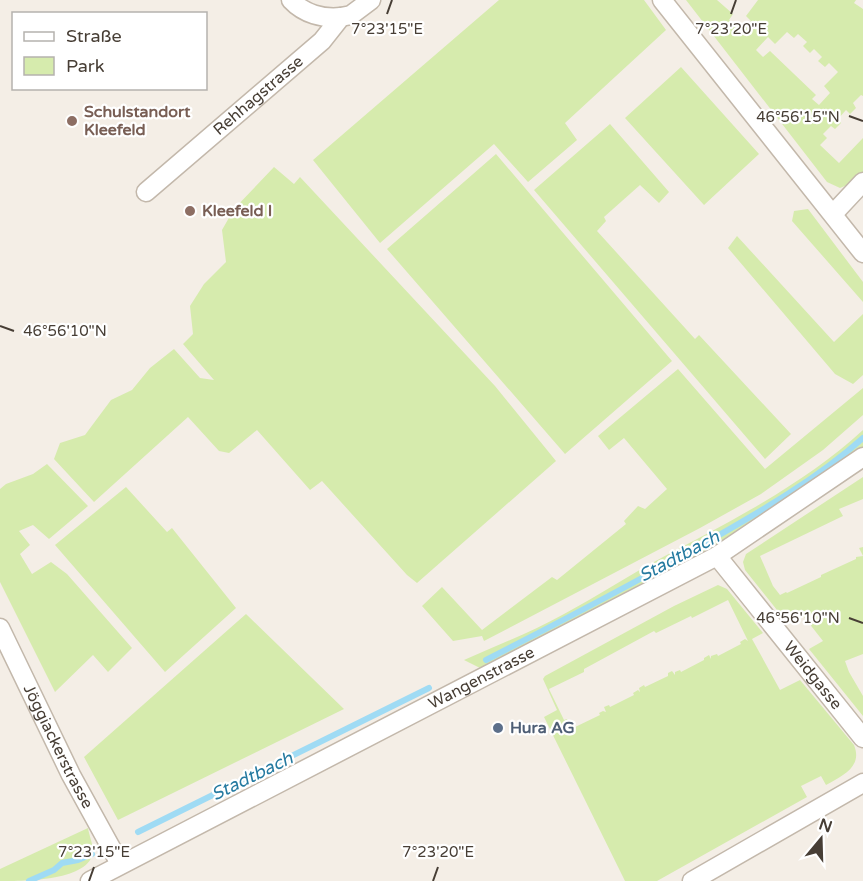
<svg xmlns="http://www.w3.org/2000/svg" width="863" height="881" viewBox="0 0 863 881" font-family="'Varela Round',sans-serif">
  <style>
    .green { fill: #d6ebad; fill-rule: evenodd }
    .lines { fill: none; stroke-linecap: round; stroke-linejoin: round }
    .stream { stroke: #9fdbf4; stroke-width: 6 }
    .minor-casing { stroke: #c3b8ab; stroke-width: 21 }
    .minor { stroke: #fff; stroke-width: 18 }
    .ticks { fill: none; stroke: #473e35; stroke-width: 2 }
    .education-dot { fill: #8d6e63; stroke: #fff; stroke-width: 2 }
    .service-dot { fill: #5c6f8a; stroke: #fff; stroke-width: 2 }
    .labels { text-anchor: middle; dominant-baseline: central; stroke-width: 4.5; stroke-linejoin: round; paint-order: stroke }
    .street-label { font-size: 16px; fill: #473e35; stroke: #fff }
    .education-label { font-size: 16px; font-weight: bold; fill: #785e54; stroke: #fff; text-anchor: start }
    .service-label { font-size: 16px; font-weight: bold; fill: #4e5e75; stroke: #fff; text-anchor: start }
    .water-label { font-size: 18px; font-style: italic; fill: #257aa0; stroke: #fff }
    .ticks-label { font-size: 15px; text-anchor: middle; fill: #473e35; stroke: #fff; stroke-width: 4.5; stroke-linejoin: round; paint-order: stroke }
  </style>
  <rect width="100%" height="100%" fill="#f4eee6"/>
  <path class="green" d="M499,0H644L666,30L565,123L577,140L528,182L494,144L380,243L313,160Z
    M686,0H717L733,14L729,20L744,31L751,21L746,16L758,0H856L854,3L863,9V96L861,95L853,103L856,108L850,114L846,110L838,119L841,123L835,129L831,126L823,134L827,138L820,145L839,163L863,138V172L852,183L840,188L827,182ZM787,32L794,38L798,34L807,42L803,46L810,53L814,49L822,57L818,61L825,67L829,63L838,72L824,86L830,93L819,105L812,99L816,95L770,51L763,57L756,50L768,37L775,44Z
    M681,67L759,154L704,205L625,118Z
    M610,124L669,192L659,203L640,185L604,217L606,221L597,231L695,339L699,335L791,434L765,459L534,190Z
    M496,154L672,361L565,454L387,249Z
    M274,167L294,184L300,177L495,386L556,461L417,583L407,575L322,481L310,490L257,430L229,453L219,451L188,417L94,502L54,459L60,443L85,435L111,400L132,390L150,368L174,349L200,378L214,380L183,344L193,334L190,306L204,284L226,262L222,230L234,209Z
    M808,209L863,282V302L792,221L794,211Z
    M737,236L834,342L863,314V375L853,384L835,374L728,248Z
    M678,369L765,469L863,388V415L823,450L761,494L700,528L484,641L482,636L453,641L422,606L442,587L482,630L552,577L557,580L626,524L624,521L638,506L645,509L667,489L624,438L609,450L598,436Z
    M863,430V447L735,545L490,673L464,660C497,645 532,632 564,614C598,596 629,575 663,557C733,520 804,484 863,430Z
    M47,464L88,506L49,539L33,525L19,531L30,545L20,554L32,574L51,562L67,574L132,648L108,672L93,655L55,692L0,582V489L6,484L33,474Z
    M863,477V499L839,509L843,516L760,556L773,586L780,595L786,592L787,593L821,577V575L856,559V557L863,556L859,548L863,547V654L845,661L849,672L863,696V716L809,649L823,641L801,613L785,620L745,570L743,562L746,554Z
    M126,487L167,532L172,528L236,608L165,672L55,545Z
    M718,585L727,589L763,633L752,639L780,690L800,680L854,745C863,767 842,776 826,785L821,776L801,786L807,797L657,881H625L544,717L557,710L543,679L545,676L674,606ZM728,600L748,641L745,639L740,642L741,644L718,656L717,654L711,656V659L709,655L704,658V660L681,672L680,670L675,672V675L672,671L668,673V676L645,687L644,685L639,688L640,692L638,690L633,693L634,695L610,707L609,705L604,707L606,712L603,711L599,713L600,715L571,729L567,719L564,720L549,689L584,672V669L654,631L656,633L691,616L692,618Z
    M246,614L344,709L118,820L84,757Z
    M88,828C89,835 93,844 93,851C91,881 25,881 0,881V869Z"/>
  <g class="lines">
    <path class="stream" d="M486,660C558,623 629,586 700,546C756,514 815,481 863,438
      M138,832L429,688
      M29,881L54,870L62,863L78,860L92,854"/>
    <defs>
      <g id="minor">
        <path d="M291,0C304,14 323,19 341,17"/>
        <path d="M662,0L863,253"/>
        <path id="s1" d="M146,192L322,41L341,17L351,15L371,0"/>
        <path d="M833,214L863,182"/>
        <path id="s2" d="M717,556L863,738"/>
        <path id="s3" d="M0,628L71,775L120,864"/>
        <path id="s4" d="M90,881L717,556L863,457"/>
        <path d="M692,881L863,783"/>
      </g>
    </defs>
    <use href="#minor" class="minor-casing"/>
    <use href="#minor" class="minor"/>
  </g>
  <path class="ticks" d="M387,14L392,0M731,14L736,0M849,116L863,121M0,326L14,331M849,618L863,623M89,881L94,867M433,881L438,867"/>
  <g class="education-dot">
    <circle cx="72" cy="121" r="6"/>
    <circle cx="190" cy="211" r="6"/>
  </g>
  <circle class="service-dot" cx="498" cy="728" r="6"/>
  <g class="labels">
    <g class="street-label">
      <text stroke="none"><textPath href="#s1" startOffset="148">Rehhagstrasse</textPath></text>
      <text stroke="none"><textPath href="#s2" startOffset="153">Weidgasse</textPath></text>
      <text stroke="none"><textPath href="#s4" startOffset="441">Wangenstrasse</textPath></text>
      <text stroke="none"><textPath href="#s3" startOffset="132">Jöggiackerstrasse</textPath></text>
    </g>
    <g class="education-label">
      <text x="84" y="112">Schulstandort<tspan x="84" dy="18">Kleefeld</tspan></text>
      <text x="202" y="211">Kleefeld I</text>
    </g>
    <g class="service-label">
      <text x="510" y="728">Hura AG</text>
    </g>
    <g class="water-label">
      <text transform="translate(679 556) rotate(-28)">Stadtbach</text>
      <text transform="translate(252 776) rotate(-26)">Stadtbach</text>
    </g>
  </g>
  <g class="ticks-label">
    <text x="387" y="34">7°23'15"E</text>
    <text x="731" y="34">7°23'20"E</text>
    <text x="798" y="122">46°56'15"N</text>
    <text x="65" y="336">46°56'10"N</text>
    <text x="798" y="623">46°56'10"N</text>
    <text x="94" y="857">7°23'15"E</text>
    <text x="438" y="857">7°23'20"E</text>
  </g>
  <rect x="12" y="12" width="195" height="78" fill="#ffffff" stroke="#b5b2ae" stroke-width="1.5"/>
  <rect x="24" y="32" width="30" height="9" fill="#ffffff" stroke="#b5b2ae" stroke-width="1.5"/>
  <text x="66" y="42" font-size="18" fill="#473e35">Straße</text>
  <rect x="24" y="57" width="30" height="18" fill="#d6ebad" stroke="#b5b2ae" stroke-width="1.5"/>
  <text x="66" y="72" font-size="18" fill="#473e35">Park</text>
  <g transform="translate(821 839) rotate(19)" stroke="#ffffff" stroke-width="4.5" paint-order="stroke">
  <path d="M0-4.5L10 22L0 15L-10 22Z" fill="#473e35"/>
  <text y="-9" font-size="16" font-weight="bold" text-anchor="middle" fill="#473e35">N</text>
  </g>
</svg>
